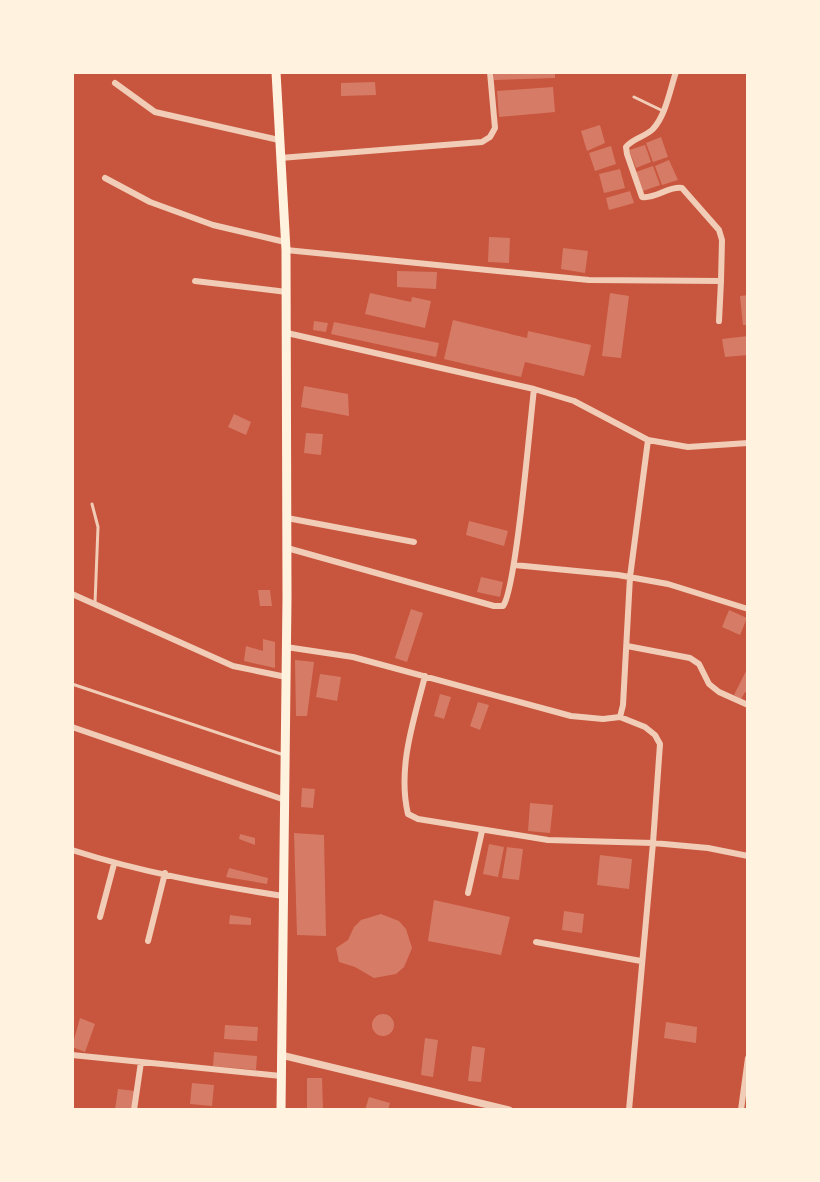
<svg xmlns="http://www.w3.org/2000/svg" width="820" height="1182" viewBox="0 0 820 1182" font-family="'Varela Round',sans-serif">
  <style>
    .building { fill: #d67c66 }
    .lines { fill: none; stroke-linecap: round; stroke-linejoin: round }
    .service { stroke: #f1ccb7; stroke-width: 3 }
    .minor { stroke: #f1ccb7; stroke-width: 6 }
    .tertiary { stroke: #f1ccb7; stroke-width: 7 }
    .primary { stroke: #fff3e0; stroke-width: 9 }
  </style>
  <rect width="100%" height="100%" fill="#c8553d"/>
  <path class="building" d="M494,72H555V78L494,80Z
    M375,82L376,95L341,96V83Z
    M553,87L555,112L499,117L497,91Z
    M600,125L605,143L587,151L581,131Z
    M661,137L668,157L653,162L646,143Z
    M645,145L651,162L636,168L629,150Z
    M611,146L616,164L595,171L589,153Z
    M669,160L678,180L662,185L655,166Z
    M653,166L660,185L643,191L636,172Z
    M620,169L625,188L604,193L599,174Z
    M630,191L634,203L609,210L606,198Z
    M489,237L510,238L509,263L488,262Z
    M563,248L588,251L585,273L561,269Z
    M397,271L437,272L436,289L397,287Z
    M370,293L411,302L412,297L431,301L425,328L365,314Z
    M610,293L629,296L621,358L602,356Z
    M748,295V325H743L740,296Z
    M453,320L527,338L528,331L591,345L584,376L525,362L521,377L444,359Z
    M314,321L328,323L326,332L313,330Z
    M334,322L439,343L436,357L331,334Z
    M748,336V355L725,357L722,339Z
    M304,386L348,394L349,416L301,407Z
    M234,414L251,422L246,435L228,427Z
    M306,433L323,434L321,455L304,453Z
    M469,521L508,531L504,546L466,535Z
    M481,577L503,582L500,597L477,592Z
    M258,590H270L272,606H260Z
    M411,609L423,613L407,662L395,658Z
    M729,610L747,618L740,635L722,627Z
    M263,639L275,642V668L244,661L246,646L263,651Z
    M295,660L314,662L307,716H296Z
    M748,667V694L745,692L741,699L734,695Z
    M320,674L341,677L337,701L316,697Z
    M440,694L451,697L444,719L434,716Z
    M478,702L489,705L480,730L470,726Z
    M302,788L315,789L313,808L301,807Z
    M530,803L553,805L550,833L528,831Z
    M294,833L324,835L326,936L297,935Z
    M240,834L255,838V845L239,839Z
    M489,844L504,847L498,877L483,874Z
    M507,847L523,849L519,880L502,878Z
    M600,855L632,859L629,889L597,885Z
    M229,868L268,878L267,884L226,877Z
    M434,900L510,917L501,955L428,941Z
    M564,911L584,914L582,933L562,930Z
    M381,914L399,921L406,929L412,948L404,967L396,974L374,978L355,967L339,962L336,948L348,940L354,927L361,920Z
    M230,915L251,918V925L229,924Z
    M372 1025a11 11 0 1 1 22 0a11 11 0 1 1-22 0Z
    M80,1018L95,1024L85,1052L72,1047Z
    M666,1022L697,1027L696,1043L664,1038Z
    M225,1025L258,1027L257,1041L224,1039Z
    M425,1038L438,1040L433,1077L421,1075Z
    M472,1046L485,1048L481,1082L468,1081Z
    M214,1052L257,1056L256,1070L213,1066Z
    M307,1078H322L323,1110H307Z
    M192,1083L214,1085L212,1106L190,1104Z
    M118,1089L135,1091L132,1110H115Z
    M369,1097L390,1103L388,1110H365Z"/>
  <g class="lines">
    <path class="service" d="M634,97L663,111
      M92,504L98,527L95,603
      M72,684L281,754"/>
    <path class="minor" d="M115,83L155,112L279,140
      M280,158L482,142L490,137L495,128L490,72
      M105,178L150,202L213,225L285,242
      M286,250L589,280L721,281L722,240L719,230L682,188C668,186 656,199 642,197L627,154L626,147C633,138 645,137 653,129C666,115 670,89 676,72
      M195,281L287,292
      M719,321L721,281
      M287,333L534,389L574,401L648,440L688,447L748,443
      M287,518L414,542
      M287,548L494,606H503C516,590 530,422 534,389
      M514,565L618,575L668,584L748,609
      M72,594L233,666L286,677
      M627,646L690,658L699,664L709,684L719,692L748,705
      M286,647L353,657L571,716L603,719L620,717L645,727L655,735L660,744L653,843L548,840L418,819L408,814C397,768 414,720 425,676
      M620,717L623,705L630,577L648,440
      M72,727L285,800
      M72,850C140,872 212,885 283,896
      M468,893L482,831
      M100,917L114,864
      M148,941L165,873
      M536,942L641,961
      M72,1055L281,1076
      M134,1110L141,1062
      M629,1110L653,843L708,848L748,856
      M741,1110L748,1058"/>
    <path class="tertiary" d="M281,1055L509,1110"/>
    <path class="primary" d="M276,72L286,250L287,598L281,1110"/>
  </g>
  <rect width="820" height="1182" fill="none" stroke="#fff3e0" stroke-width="148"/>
</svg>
